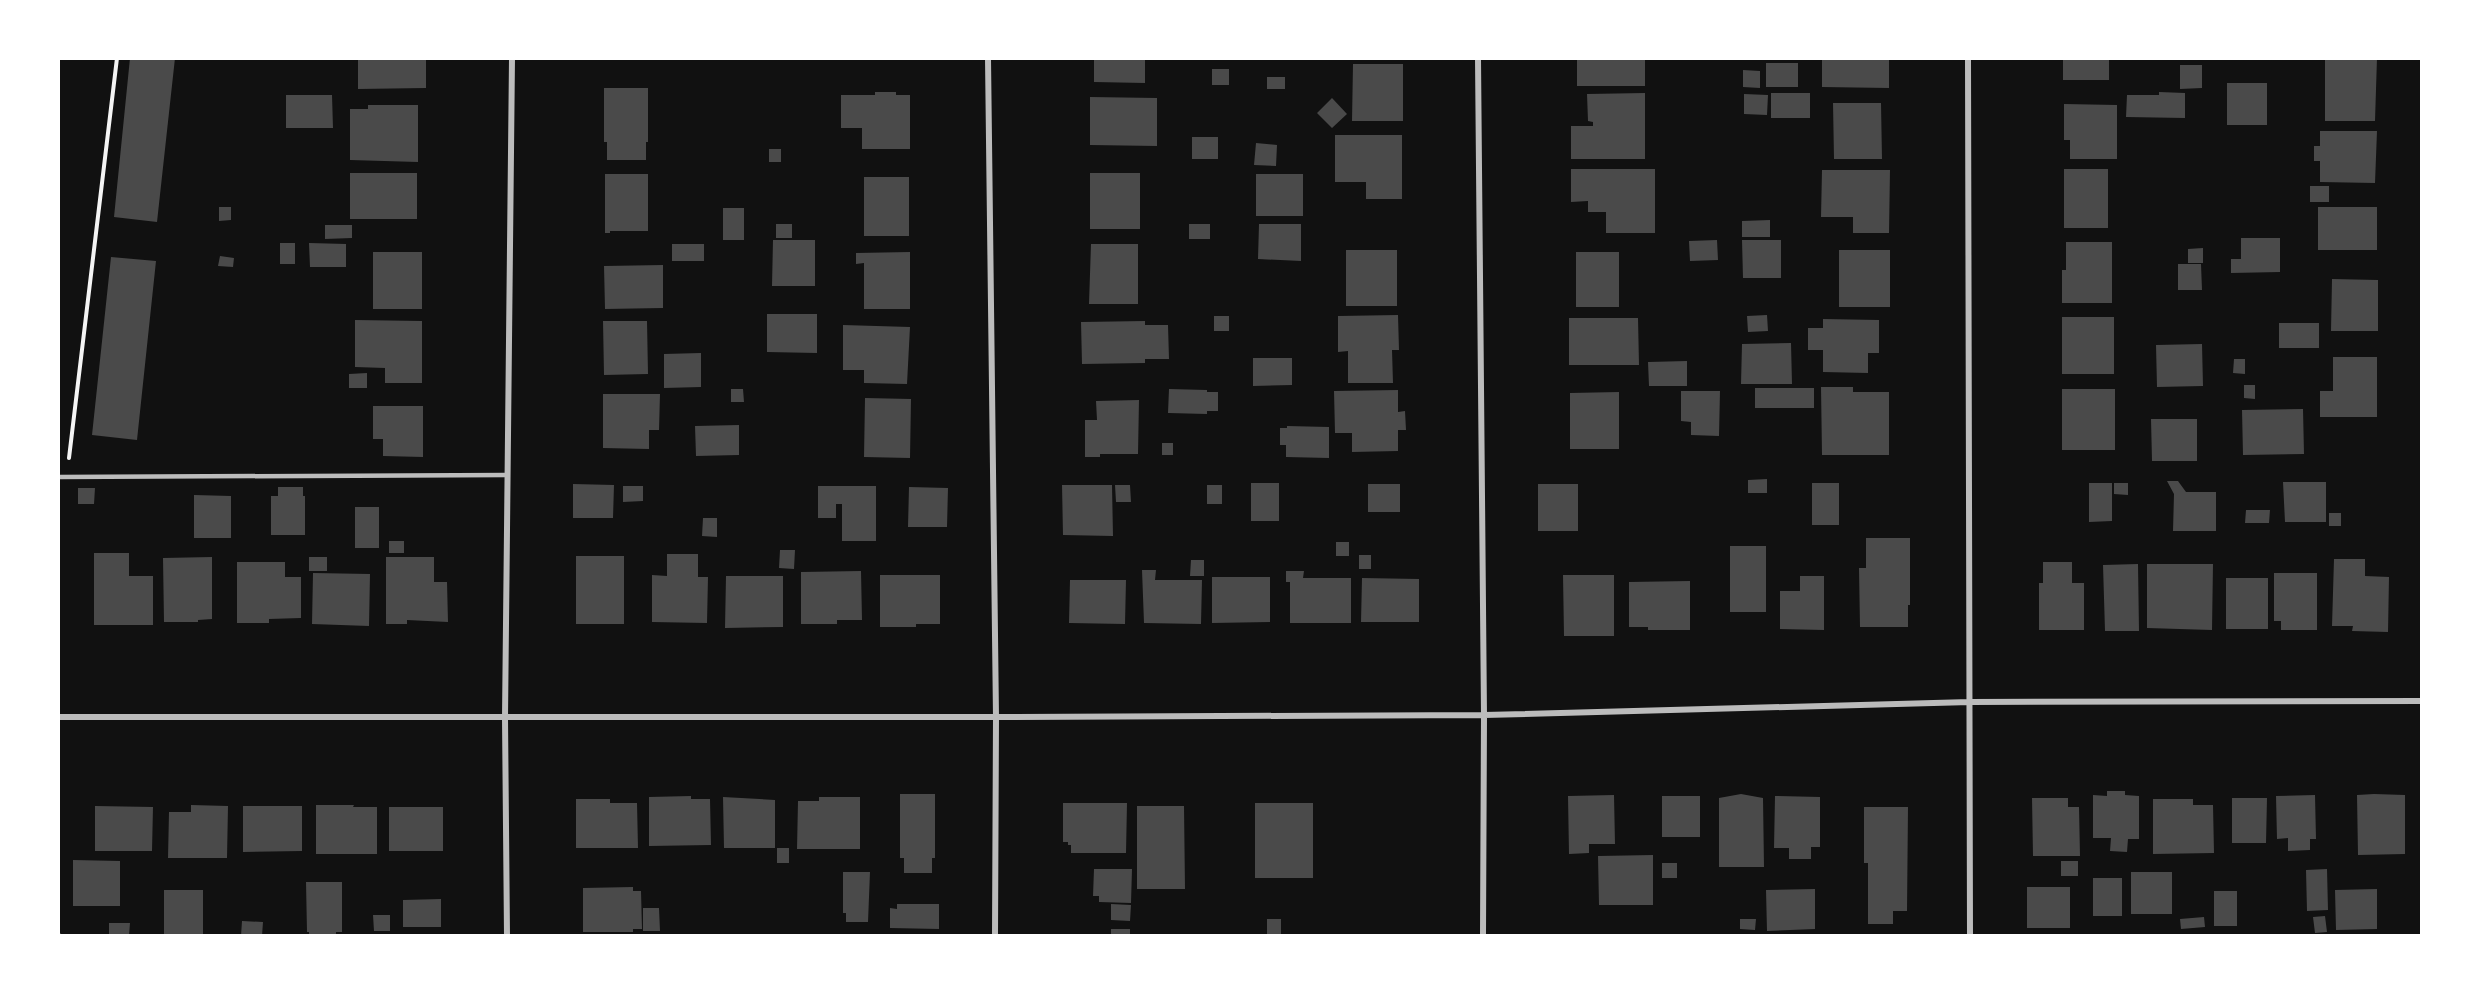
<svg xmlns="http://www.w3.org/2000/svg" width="2480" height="994" viewBox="0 0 2480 994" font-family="'Varela Round',sans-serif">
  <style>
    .building { fill: #4a4a4a }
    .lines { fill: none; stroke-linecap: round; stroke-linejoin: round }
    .path { stroke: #f5f5f5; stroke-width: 4 }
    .service { stroke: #bcbcbc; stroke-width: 4.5 }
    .minor { stroke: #bcbcbc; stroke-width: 6 }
  </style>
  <rect width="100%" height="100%" fill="#111"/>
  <path class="building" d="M130,58H175L157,222L114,217Z
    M358,58H426V88L358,89Z
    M1094,58H1145V83L1094,82Z
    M1577,58H1645V86H1577Z
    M1822,58H1889V88L1822,87Z
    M2063,58H2109V80H2063Z
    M2325,58H2377L2375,121H2325Z
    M1766,63H1798V87H1766Z
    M1353,64H1403V121H1352Z
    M2180,65H2202V88L2180,89Z
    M1212,69H1229V85H1212Z
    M1743,70L1760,71V88L1743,87Z
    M1267,77H1285V89H1267Z
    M2227,83H2267V125H2227Z
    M604,88H648V142H646V160H607V142H604Z
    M875,92H896V95H910V149H862V128H841V95H875Z
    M2159,92L2185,93V118L2126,117L2127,95H2159Z
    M1645,93V159H1571V126H1593V122L1588,121L1587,94Z
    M1771,93H1810V118H1771Z
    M1744,94L1768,95L1767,115L1744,114Z
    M286,95H332L333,128H286Z
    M1090,97L1157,98V146L1090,145Z
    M1332,98L1347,114L1332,128L1317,113Z
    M1833,103H1881L1882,159H1834Z
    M2064,104L2117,105V159H2070V140H2064Z
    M368,105H418V162L350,160V109H368Z
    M2320,131H2377L2375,183L2320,182V161H2314V146H2320Z
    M1335,135H1402V199H1366V182H1335Z
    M1192,137H1218V159H1192Z
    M1256,143L1277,145L1276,166L1254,165Z
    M769,149H781V162H769Z
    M1571,169H1655V233H1606V212H1588V201L1571,202Z
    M2064,169H2108V228H2064Z
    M1822,170H1890L1889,233H1853V217H1821Z
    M350,173H417V219H350Z
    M1090,173H1140V229H1090Z
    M605,174H648V231H610V233H605Z
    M1256,174H1303V216H1256Z
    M864,177H909V236H864Z
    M2310,186H2329V202H2310Z
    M219,207H231V220L219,221Z
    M2318,207H2377V250H2318Z
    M723,208H744V240H723Z
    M1770,220V237H1742V221Z
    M776,224H792V238H776Z
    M1189,224H1210V239H1189Z
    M1259,224H1301V261L1258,259Z
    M325,225H352V238L325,239Z
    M2241,238H2280V272L2231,273V259H2241Z
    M773,240H815V286H772Z
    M1717,240L1718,260L1690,261L1689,241Z
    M1742,240H1781V278H1743Z
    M2066,242H2112V303H2062V270H2066Z
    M280,243H295V264H280Z
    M309,243L346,244V267H310Z
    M672,244H704V261H672Z
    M1091,244H1138V304H1089Z
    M2203,248V263H2188V249Z
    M1346,250H1397V306H1346Z
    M1839,250H1890V307H1839Z
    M373,252H422V309H373Z
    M910,252V309H864V263L856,264V253Z
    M1576,252H1619V307H1576Z
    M220,256L234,258L233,267L218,266Z
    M111,257L156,261L137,440L92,435Z
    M2178,264H2201L2202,290H2178Z
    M663,265V308L605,309L604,266Z
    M2332,279L2378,280V331H2331Z
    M767,314H817V353L767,352Z
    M1398,315L1399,350H1392L1393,383H1348V351L1338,352V316Z
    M1767,315L1768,331L1748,332L1747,316Z
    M1214,316H1229V331H1214Z
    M2062,317H2114V374H2062Z
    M1569,318H1638L1639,365H1569Z
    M1823,319L1879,320V353H1868V373L1823,372V350H1808V328H1823Z
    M355,320L422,321V383H385V368L355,367Z
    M603,321H647L648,374L604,375Z
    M1145,321V325H1168L1169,359H1145V363L1082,364L1081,322Z
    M2279,323H2319V348H2279Z
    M843,325L910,327L907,384L864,383V370H843Z
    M1791,343L1792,384H1741L1742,344Z
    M2202,344L2203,386L2157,387L2156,345Z
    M701,353V387L664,388V354Z
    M2333,357H2377V417H2320V391H2333Z
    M1253,358H1292V385L1253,386Z
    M2234,359H2245V374L2233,373Z
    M1687,361V386H1649L1648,362Z
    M367,373V388H349V374Z
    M2244,385H2255V399L2244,398Z
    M1821,387H1853V392H1889V455H1822Z
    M1755,388H1814V408H1755Z
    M731,389H743L744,402H731Z
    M1169,389L1207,390V392H1218V411H1207V414L1168,413Z
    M2062,389H2115V450H2062Z
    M1398,390V412L1405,411L1406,430H1398V451L1352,452V433H1335L1334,391Z
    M1681,391H1720L1719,436L1691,435V422L1681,421Z
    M1619,392V449H1570V393Z
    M603,394H660L659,430H649V449L603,448Z
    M865,398L911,399L910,458L864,457Z
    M1139,400L1138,454H1100V457H1085V420H1097L1096,401Z
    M373,406H423V457L383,456V439H373Z
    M2303,409L2304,454L2243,455L2242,410Z
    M2151,419H2197V461H2152Z
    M739,425V455L696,456L695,426Z
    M1287,426L1329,427V458L1286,457V445H1280V428H1287Z
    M1162,443H1173V455H1162Z
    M1767,479V493H1748V480Z
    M2167,481H2178L2186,492H2216V531H2173L2174,494Z
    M2283,482H2326V522H2285Z
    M1251,483H1279V521H1251Z
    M1812,483H1839V525H1812Z
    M2089,483H2112V521L2089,522Z
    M2114,483H2128V495L2114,494Z
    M573,484L614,485L613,518H573Z
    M1368,484H1400V512H1368Z
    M1538,484H1578V531H1538Z
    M1062,485H1112L1113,536L1063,535Z
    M1115,485H1130L1131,502H1116Z
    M1207,485H1222V504H1207Z
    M623,486H643V501L623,502Z
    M818,486H876V541H842V504H836V518H818Z
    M278,487H303V496H305V535H271V496H278Z
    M909,487L948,488L947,527H908Z
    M78,488H95L94,504H78Z
    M194,495L231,496V538H194Z
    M355,507H379V548H355Z
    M2246,510H2270L2269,523H2245Z
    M2329,513H2341V526H2329Z
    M703,518H717V537L702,536Z
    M1866,538H1910V605H1908V627H1860L1859,568H1866Z
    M389,541H404V553H389Z
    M1336,542H1349V556H1336Z
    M1730,546H1766V612H1730Z
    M780,550H795L794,569L779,568Z
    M94,553H129V576H153V625H94Z
    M667,554H698V577H708L707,623L652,622V575L667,576Z
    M1359,555H1371V569H1359Z
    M576,556H624V624H576Z
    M212,557V619L198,620V622H164L163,558Z
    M309,557H327V571H309Z
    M386,557H434V582H447L448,622L407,620V624H386Z
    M2334,559H2365V576L2389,577L2388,632L2352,631L2353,626H2332Z
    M1191,560H1204V576H1190Z
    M237,562H285V577H301V618L269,619V623H237Z
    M2043,562H2072V583H2084V630H2039V583H2043Z
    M2138,564L2139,631H2105L2103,565Z
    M2147,564H2213L2212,630L2147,628Z
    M1142,570H1156L1155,580H1202L1201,624L1144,623Z
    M861,571L862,620H837V624H801V572Z
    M1286,571H1304L1303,578H1351V623H1290V582H1286Z
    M313,573L370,574L369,626L312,624Z
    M2274,573H2317V630H2281V621H2274Z
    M880,575H940V624H916V627H880Z
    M1563,575H1614V636H1564Z
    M726,576H783V627L725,628Z
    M1800,576H1824V630L1780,629V591H1800Z
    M1212,577H1270V622L1212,623Z
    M1362,578L1419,579V622H1361Z
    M2226,578H2268V629H2226Z
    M1070,580H1126L1125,624L1069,623Z
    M1690,581V630H1648V627H1629V582Z
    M2107,791H2125V795L2139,796V839H2128L2127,852L2110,851L2111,838H2093V795L2107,796Z
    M900,794H935V858H932V873H904V858H900Z
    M1741,794L1763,798L1764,867H1719V798Z
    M2374,794L2405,795V854L2358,855L2357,795Z
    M1614,795L1615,844H1589V853L1569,854L1568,796Z
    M2315,795L2316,839H2310V850L2288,851V838L2277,839L2276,796Z
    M691,796V799H710L711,845L649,846V797Z
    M1662,796H1700V837H1662Z
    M1775,796L1820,797V847H1811V859H1789V848H1774Z
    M723,797L775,800V848H724Z
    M819,797H860V849H797L798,801H819Z
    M2032,798H2068V807H2079L2080,856H2033Z
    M2232,798H2267L2266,843H2232Z
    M576,799H610V803H637L638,848H576Z
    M2153,799H2193V805H2213L2214,853L2153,854Z
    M1063,803H1127L1126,853H1071V845H1068V842H1063Z
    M1255,803H1313V878H1255Z
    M191,805L228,806L227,858H168L169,812H191Z
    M316,805H354L353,807H377V854H316Z
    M95,806L153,807L152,851H95Z
    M243,806H302V851L243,852Z
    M1137,806H1184L1185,889H1137Z
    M389,807H443V851H389Z
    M1864,807H1908L1907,911H1893V924H1868V863H1864Z
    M777,848H789V863H777Z
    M1653,855V905H1599L1598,856Z
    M73,860L120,861V906H73Z
    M2061,861H2078V876H2061Z
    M1662,863H1677V878H1662Z
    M1094,869H1132L1131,903L1099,902V896H1093Z
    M2327,869L2328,910L2307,911L2306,870Z
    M843,872H870L868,922H846V913H843Z
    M2131,872H2172V914H2131Z
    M2093,878H2122V916H2093Z
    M306,882H342V932H336V936H309V932H307Z
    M633,887V891H641L642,929H633V932H583V888Z
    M2027,887H2070V928H2027Z
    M1815,889V929L1767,931L1766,890Z
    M2377,889V929L2336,930L2335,890Z
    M164,890H203V936H164Z
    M2214,891H2237V926H2214Z
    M441,899V927H403V900Z
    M897,904H939V929L890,928V908L897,909Z
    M1111,904L1131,905L1130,921L1111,920Z
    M643,908H659L660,931H643Z
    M373,915H390V931H374Z
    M2325,916L2327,932L2315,933L2313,917Z
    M2204,917L2205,927L2181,929L2180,919Z
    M1267,919H1281V936H1267Z
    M1740,919H1756L1755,930L1740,929Z
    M242,921L263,922L262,936H241Z
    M109,923H130L129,936H109Z
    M1111,929H1130V936H1111Z"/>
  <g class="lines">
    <path class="path" d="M69,458L117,58"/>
    <path class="service" d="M58,477L507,475
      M58,934L59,936"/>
    <path class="minor" d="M988,58L996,717L995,936
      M1478,58L1484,715L1483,936
      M1968,58L1970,936
      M58,717H996L1484,715L1970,702L2422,701
      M507,936L505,718L512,58"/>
  </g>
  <rect width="2480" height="994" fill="none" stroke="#ffffff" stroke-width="120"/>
</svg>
